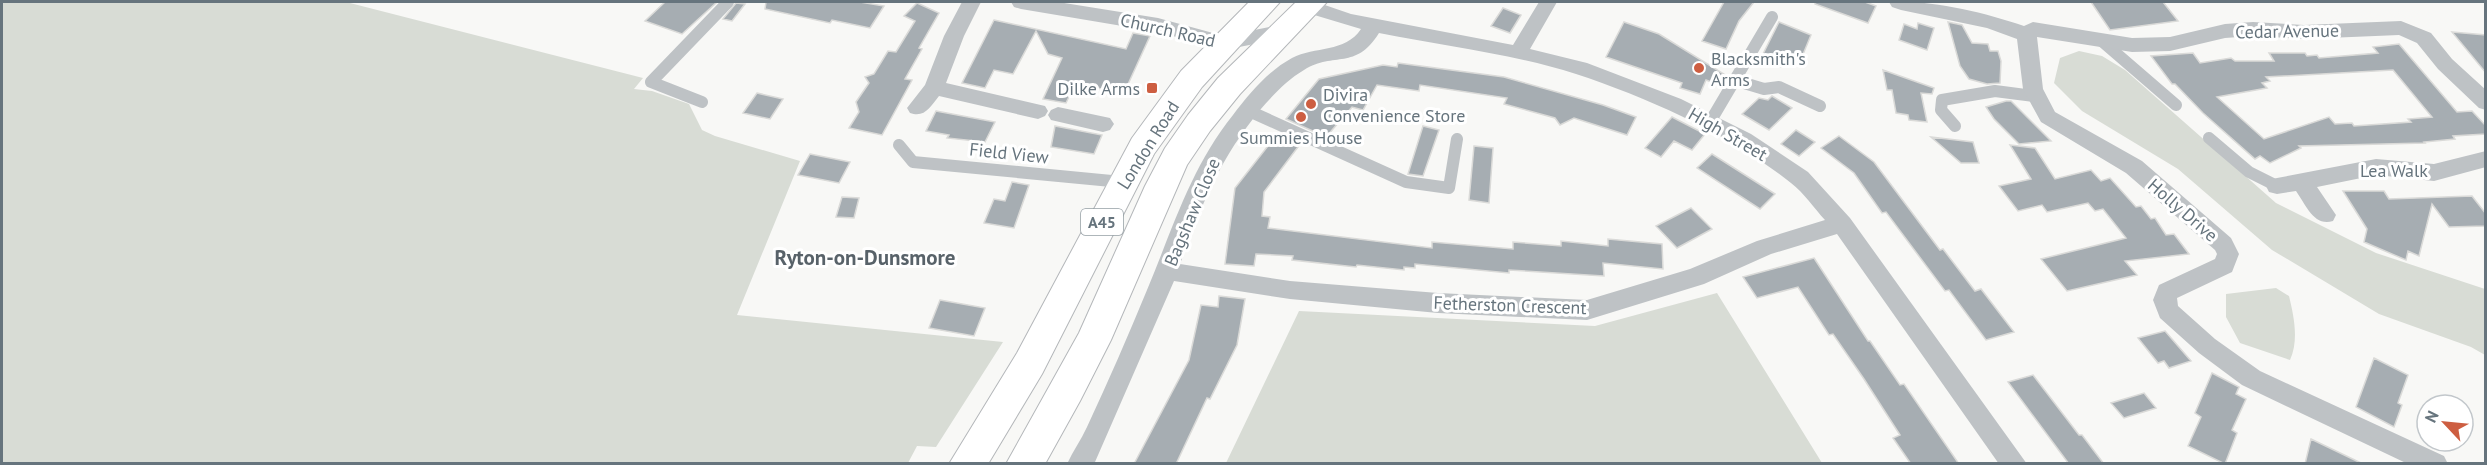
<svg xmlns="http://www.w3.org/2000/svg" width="2487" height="465" viewBox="0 0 2487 465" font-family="'PT Sans',sans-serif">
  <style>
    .green { fill: #d8dcd5 }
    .building { fill: #a6adb2; stroke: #dadad8; stroke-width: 1.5; fill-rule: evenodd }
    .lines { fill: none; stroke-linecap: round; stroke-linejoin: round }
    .trunk-casing { stroke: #b4b7ba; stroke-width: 2 }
    .service { stroke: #bec2c5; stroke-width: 12 }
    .minor { fill: #bec2c5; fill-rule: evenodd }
    .trunk { fill: #fff; fill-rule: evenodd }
    .poi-dot { fill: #cd5e41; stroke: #fff; stroke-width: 2 }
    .labels { text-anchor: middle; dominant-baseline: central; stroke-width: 6; stroke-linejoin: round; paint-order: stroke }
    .shield { fill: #fff; stroke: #949ea4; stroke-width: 1.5 }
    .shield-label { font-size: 16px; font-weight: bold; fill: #66747d }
    .street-label { font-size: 18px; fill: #66747d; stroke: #fff }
    .poi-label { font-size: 18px; fill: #66747d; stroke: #fff; text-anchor: start }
    .quarter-label { font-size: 21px; font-weight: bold; fill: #586269; stroke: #fff }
  </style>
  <rect width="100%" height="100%" fill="#f8f8f6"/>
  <path class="green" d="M2,2H346L643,78L634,89L652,91L689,104L702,130L715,136L800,161L737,315L1003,342L936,447L917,446L908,463H2Z
    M2079,51L2102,56L2125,70L2276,203L2376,253L2485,289V355L2471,347L2379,314L2272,250L2178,169L2082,111L2054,83L2060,58Z
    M2276,288L2289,296C2294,317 2299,340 2290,360L2240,343L2226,317V294Z
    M1717,293L1822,463H1226L1299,311L1595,326Z"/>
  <path class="building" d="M665,2H717L682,34L645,21Z
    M766,2H860L884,6L870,28L832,20L830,23L765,9Z
    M1724,2H1754L1739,21L1726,49L1702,41Z
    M1815,2H1865L1876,6L1868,23L1815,4Z
    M2091,2H2163L2178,21L2110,30Z
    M736,3L745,4L732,21L723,19Z
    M917,3L939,13L919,48L922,49L905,79L912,80L882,135L849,128L859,112L856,102L869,83L865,77L874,74L888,51L896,52L915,21L904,16Z
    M1503,8L1521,15L1510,33L1491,26Z
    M994,20L1126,49L1133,33L1150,36L1124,93L1075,84L1066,103L1043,99L1062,58L1048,54L1036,31L1013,74L994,70L985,88L962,83Z
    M1624,22L1659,34L1727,76L1722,86L1706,80L1700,94L1680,88L1682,83L1606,57Z
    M1779,22L1811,35L1799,64L1784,59L1781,67L1760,60Z
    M1948,22L1962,25L1972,43L1988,44L1990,51H1998L2001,61L2000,83L1987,84L1969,79L1960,66Z
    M1918,23L1934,28L1927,50L1899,40L1904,24L1917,29Z
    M2452,32L2486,35V73Z
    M2399,44L2457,112L2472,111L2486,126V134L2453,136L2455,139L2424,142L2425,143L2299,146L2301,148L2270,163L2260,156L2255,159L2203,113L2175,84H2172L2151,56L2193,53L2200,63L2231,58L2235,61H2274L2269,53H2305L2307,56L2317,55L2319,58L2378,53L2373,47ZM2393,70L2432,117L2408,119L2411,122L2354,126L2352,123L2335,124L2329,117L2264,139L2217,97L2267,88L2262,83L2270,81L2266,77Z
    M1398,63L1504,77L1603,105L1636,117L1627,135L1574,118L1560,125L1555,118L1504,104L1507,98L1420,85L1419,91L1377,85L1363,110L1352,107L1326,137L1286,119L1319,79L1383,65L1397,67Z
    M1883,70L1934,88L1932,94L1921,93L1927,122L1909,120L1908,115L1896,113L1892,90H1887Z
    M757,93L783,99L770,119L743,113Z
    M1772,96L1792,108L1769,130L1742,114L1759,98L1768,100Z
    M2006,101H2011L2051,141L2019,144L1994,119L1986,107Z
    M936,111L995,122L985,142L947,138L949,135L926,131Z
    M1672,117L1705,134L1692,150L1674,141L1661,157L1645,148Z
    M1055,126L1102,135L1094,154L1051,147Z
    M1423,126L1439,130L1423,176L1408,174Z
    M1796,130L1815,142L1799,156L1781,144Z
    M1278,133L1301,143L1264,192L1262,216L1270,217L1268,228L1432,248V242L1513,249V242L1561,246V241L1608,246V239L1662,244L1663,269L1603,263L1604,276L1509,270V273L1415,264V268L1404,267V270L1357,265L1356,267L1292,260L1293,256L1256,254L1254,266L1225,264L1235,188Z
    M1839,136L1874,162L1940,250L1943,249L1975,291L1981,289L2014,332L1986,340L1949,290L1945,291L1886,212L1882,213L1854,173L1821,148Z
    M1931,137L1973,142L1979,163H1961Z
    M2010,145L2035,148L2055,179L2091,170L2101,181L2110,178L2136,207L2141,206L2151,219L2155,218L2166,235L2174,234L2189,254L2125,261L2137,275L2067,291L2041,259L2126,238L2103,209L2095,211L2088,203L2047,212L2042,205L2018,211L1999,186L2031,179Z
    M1474,146L1493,148L1489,203L1469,200Z
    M810,154L850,162L839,183L798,175Z
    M1712,154L1775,194L1760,209L1697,168Z
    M1012,182L1029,185L1014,228L984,223L994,199L1005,201Z
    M2343,191H2384L2389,199L2472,196L2486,214V226L2449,227L2432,204L2419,256L2408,251L2406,260L2364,242L2367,229Z
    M842,197L859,198L854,218L836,217Z
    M1691,208L1712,229L1677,248L1656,226Z
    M1814,258L1868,341H1870L1900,385L1904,384L1959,464H1911L1893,438L1900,435L1864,379L1833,334L1829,335L1798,287L1757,298L1743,277Z
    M1219,296L1245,299L1237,345L1210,399L1207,398L1176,464H1134L1189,360L1201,305L1218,307Z
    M940,300L985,308L974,336L929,328Z
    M2165,331L2191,361L2169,368L2164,361L2158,363L2138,338Z
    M2374,358L2408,375L2398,403L2402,405L2394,427L2356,407Z
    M2212,373L2239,387L2236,394L2246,399L2232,430L2237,433L2225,464L2188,446L2201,417L2195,413Z
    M2033,375L2079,435H2082L2104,464H2069L2008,382Z
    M2144,393L2156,408L2124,418L2111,403Z
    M2311,439L2363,464H2305Z"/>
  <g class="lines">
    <defs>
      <path id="trunk" d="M1249,2H1280L1202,87L1154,154L1042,374L988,464H949L1017,353L1132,138L1181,71Z
        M1296,2H1327L1240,94L1210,131L1187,165L1111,340L1080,401L1045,464H1006L1079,333L1145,186L1165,148L1188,115L1218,78Z"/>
    </defs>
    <use href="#trunk" class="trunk-casing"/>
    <path class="service" d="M2103,42L2176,105
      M1734,80L1764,89L1779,87L1820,106
      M702,102L651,82L728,2
      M1249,111L1406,182L1449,188L1457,139
      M1710,122L1772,17
      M1955,126L1941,110L1942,100L1995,91L2034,96
      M2209,138L2249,172L2277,186
      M899,145L913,162L1122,182"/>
    <path class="minor" d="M962,2H981L964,36L946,83L1045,106L1048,111L1045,116L1038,119L939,96C930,107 925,118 910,113L907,108L925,85L944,36Z
      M1011,2H1058L1158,18L1224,36L1279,25L1286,27L1289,32L1286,37L1279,39L1224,50L1158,32L1021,9L1014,7Z
      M1301,2H1316L1351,14L1513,45L1539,2H1557L1530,49L1587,63L1681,99L1751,134L1808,172L1850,218L2027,464H1999L1837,234L1771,254L1704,284L1587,320L1438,313L1290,299L1174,281L1095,462L1067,464C1073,451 1081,440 1087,427C1108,382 1128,336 1147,290C1173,228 1191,167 1233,115C1249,94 1268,71 1292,58C1315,46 1345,53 1361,29L1301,11L1298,6ZM1379,33C1444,46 1513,54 1576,74C1649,98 1731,135 1791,183C1804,193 1814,208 1825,220L1757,241L1690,269L1587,300L1438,293L1290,281L1180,264C1202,204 1219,160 1260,110C1273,95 1287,80 1304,70C1335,51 1355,71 1379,33Z
      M1889,2C1933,0 1982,12 2024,26L2033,22L2132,38L2170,37L2225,24L2253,22L2304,25L2401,21L2431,33L2452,59L2486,90V110L2479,108L2438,69L2417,43L2399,35L2304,39L2253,36L2225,38L2170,51L2132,52L2037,37L2043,89L2055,112L2142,161L2231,238L2239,254L2232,272L2177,298L2178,306L2215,339L2260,371L2444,456L2448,464H2408L2242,385L2199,353L2160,318L2153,300L2159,285L2215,259L2217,254L2215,250L2126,173L2041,122L2023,89L2017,39L1987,28L1901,10L1892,7Z
      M1058,107L1110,118L1114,124L1110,130L1103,132L1051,120L1048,115L1051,110Z
      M2486,151V167L2434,181L2376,175L2317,187L2336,215L2333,221C2314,227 2306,205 2296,191L2277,194L2269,192L2266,186L2269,180L2277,178L2376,159L2434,164Z"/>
    <use href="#trunk" class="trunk"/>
  </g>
  <g class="poi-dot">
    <circle cx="1699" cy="68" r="6"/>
    <rect x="1146" y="82" width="12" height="12" rx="3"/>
    <circle cx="1311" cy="104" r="6"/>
    <circle cx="1301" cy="117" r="6"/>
  </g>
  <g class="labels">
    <rect class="shield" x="1081" y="209" width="42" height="26" rx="4.5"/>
    <g class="shield-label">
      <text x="1102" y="222">A45</text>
    </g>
    <g class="street-label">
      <text transform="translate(1168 30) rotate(13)">Church Road</text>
      <text transform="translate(2287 31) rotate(-1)">Cedar Avenue</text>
      <text transform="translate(1728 134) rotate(30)">High Street</text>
      <text transform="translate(1148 145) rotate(-58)">London Road</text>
      <text transform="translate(1009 153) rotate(6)">Field View</text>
      <text x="2394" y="170">Lea Walk</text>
      <text transform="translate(2183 210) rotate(41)">Holly Drive</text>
      <text transform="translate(1192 212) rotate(-67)">Bagshaw Close</text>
      <text transform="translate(1510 305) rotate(2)">Fetherston Crescent</text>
    </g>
    <g class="poi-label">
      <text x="1711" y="58">Blacksmith's<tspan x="1711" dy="21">Arms</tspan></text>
      <text x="1140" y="88" text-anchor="end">Dilke Arms</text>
      <text x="1323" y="94">Divira<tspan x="1323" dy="21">Convenience Store</tspan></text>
      <text x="1301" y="137" text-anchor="middle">Summies House</text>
    </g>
    <g class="quarter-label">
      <text x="865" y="257">Ryton-on-Dunsmore</text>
    </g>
  </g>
  <rect width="2487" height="465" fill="none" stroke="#66747d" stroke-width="6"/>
  <g transform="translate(2445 423) rotate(296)"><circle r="28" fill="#ffffff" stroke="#c2c7cb" stroke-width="1.5"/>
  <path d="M0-4.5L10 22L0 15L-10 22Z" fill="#cd5e41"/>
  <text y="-9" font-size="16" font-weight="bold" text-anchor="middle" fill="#66747d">N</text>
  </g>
</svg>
